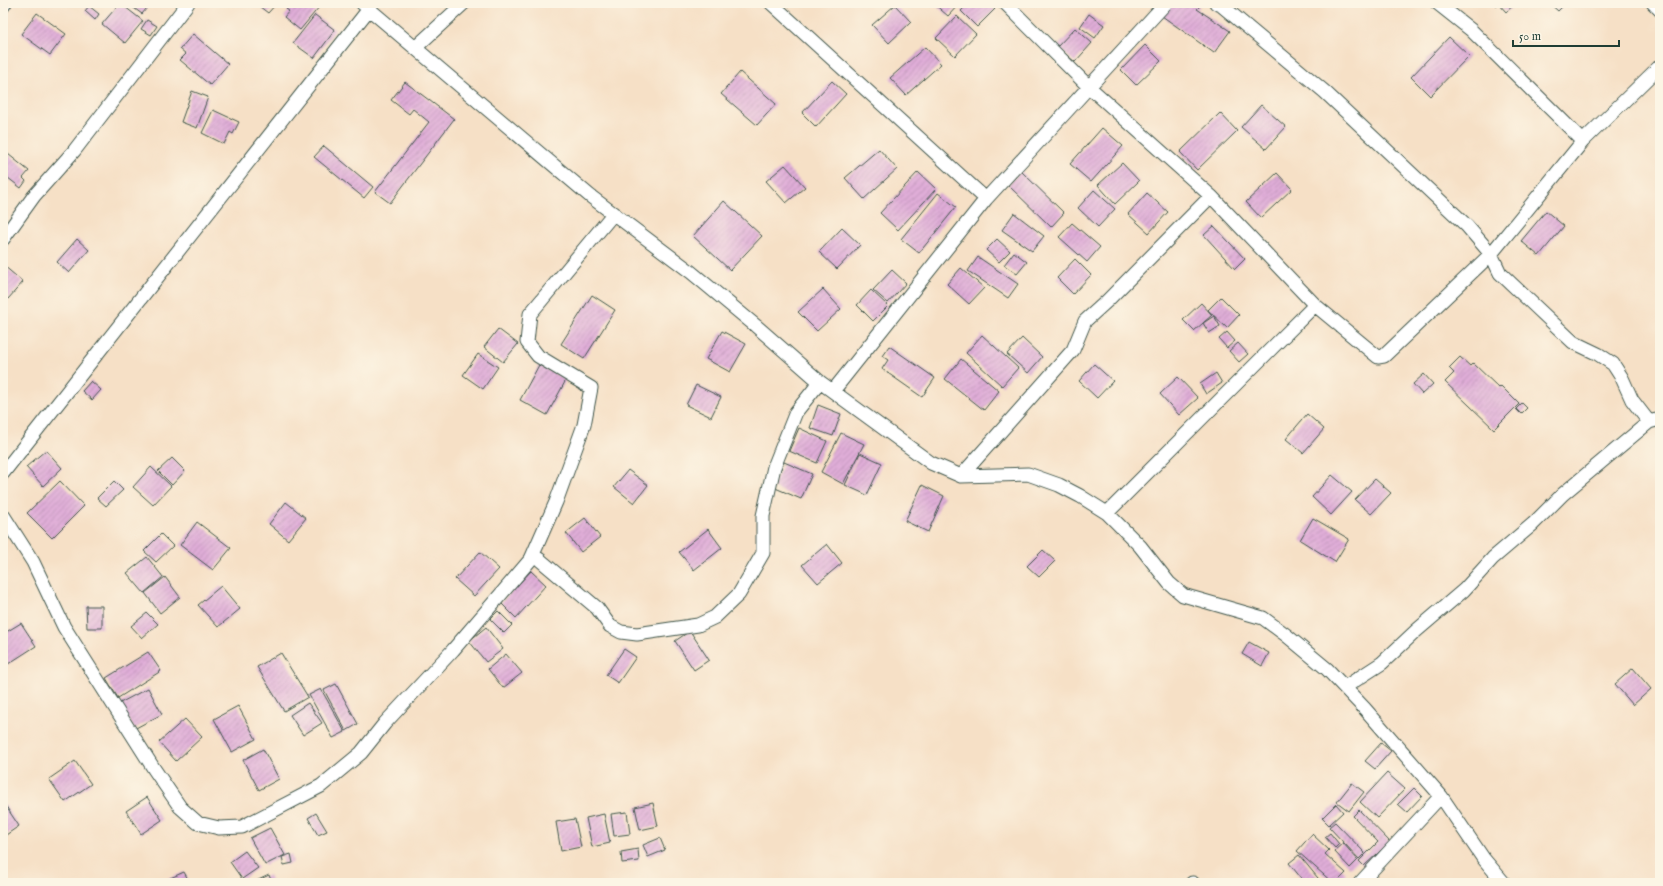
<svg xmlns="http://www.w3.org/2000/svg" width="1663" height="886" viewBox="0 0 1663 886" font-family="'IM FELL English',serif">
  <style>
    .building { fill: url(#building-hatch) }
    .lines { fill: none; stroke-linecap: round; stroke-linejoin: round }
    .minor-casing { stroke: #3f554a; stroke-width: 15 }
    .minor { stroke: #fff; stroke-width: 13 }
  </style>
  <defs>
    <pattern id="building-hatch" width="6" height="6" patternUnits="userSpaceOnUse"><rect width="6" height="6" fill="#e0add8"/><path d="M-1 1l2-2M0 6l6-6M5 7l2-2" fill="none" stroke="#b58eb0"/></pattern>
  </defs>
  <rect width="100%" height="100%" fill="#fcf5e5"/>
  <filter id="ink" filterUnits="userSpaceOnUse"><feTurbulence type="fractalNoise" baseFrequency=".025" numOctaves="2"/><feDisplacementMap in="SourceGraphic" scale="8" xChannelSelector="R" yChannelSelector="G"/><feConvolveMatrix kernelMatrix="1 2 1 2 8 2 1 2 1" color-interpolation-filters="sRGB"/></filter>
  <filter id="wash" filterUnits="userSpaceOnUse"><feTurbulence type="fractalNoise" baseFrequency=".012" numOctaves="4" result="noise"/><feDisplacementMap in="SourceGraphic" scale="16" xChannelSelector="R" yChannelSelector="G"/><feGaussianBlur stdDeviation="0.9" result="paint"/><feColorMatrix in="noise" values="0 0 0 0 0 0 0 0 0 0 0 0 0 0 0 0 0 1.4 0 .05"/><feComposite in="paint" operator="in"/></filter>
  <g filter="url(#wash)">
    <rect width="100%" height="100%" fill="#f6e0c6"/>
    <g id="blocks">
      <path class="building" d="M120,3L143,21L125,43L102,24Z
        M127,3H151L142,14Z
        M255,3H277L268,13Z
        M290,3H317L320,6L300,30L284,17L289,11L286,9Z
        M933,3H960L948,16Z
        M969,3H989L995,9L977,27L961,11Z
        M1171,3H1195L1200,6L1197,9L1230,31L1214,53L1162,16Z
        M1493,3H1516L1506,12L1498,3L1496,6Z
        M1549,3H1566L1558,11Z
        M895,5L911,22L889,43L872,25Z
        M89,6L99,14L95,20L85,11Z
        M37,13L66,34L50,55L21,34Z
        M1089,14L1104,25L1095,38L1080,27Z
        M315,15L335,30L314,58L293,43Z
        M957,16L976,34L955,56L936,38Z
        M147,20L157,26L151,35L141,29Z
        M1075,28L1092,43L1075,62L1057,47Z
        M193,34L228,64L210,85L180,60L186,54L180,49Z
        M1449,37L1469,56L1430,96L1411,77Z
        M1145,45L1161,61L1136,85L1121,70Z
        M925,47L941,64L906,95L890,78Z
        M740,72L776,104L757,125L721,94Z
        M832,81L846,94L816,127L802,113Z
        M405,82L454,119L390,203L375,192L429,122L413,109L409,114L391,100Z
        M192,91L208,97L197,128L181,122Z
        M1261,105L1286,127L1266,149L1241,127Z
        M213,110L239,122L233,134L230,132L224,144L202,133Z
        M1220,113L1237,131L1197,170L1180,152Z
        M1102,128L1123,146L1091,182L1070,164Z
        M324,146L373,187L364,198L314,157Z
        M879,149L897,169L864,199L845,178Z
        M3,150L29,171L23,178L26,181L21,188L3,174Z
        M1122,163L1139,181L1115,204L1098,185Z
        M785,165L805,187L786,203L766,181Z
        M1021,171L1064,213L1051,227L1008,185Z
        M918,172L936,189L898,230L880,213Z
        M1277,173L1292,189L1261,218L1246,202Z
        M1094,190L1115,209L1098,227L1078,208Z
        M938,193L956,207L919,253L901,239Z
        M1147,193L1168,212L1149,233L1128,214Z
        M724,201L762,236L730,270L693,236Z
        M1546,211L1564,226L1539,256L1521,241Z
        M1014,213L1044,236L1032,251L1002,230Z
        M1072,223L1100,247L1087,262L1059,237Z
        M1214,226L1245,259L1235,269L1204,235Z
        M842,228L860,245L837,269L819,252Z
        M77,239L89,250L69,273L57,262Z
        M997,239L1010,251L999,262L986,250Z
        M1014,252L1027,262L1017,274L1004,265Z
        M978,257L1018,284L1008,298L968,271Z
        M1075,259L1091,275L1073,294L1057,278Z
        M3,265L23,282L8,299L3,295Z
        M961,268L984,288L969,304L947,284Z
        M892,270L906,283L888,303L873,290Z
        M823,289L841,309L817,331L798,312Z
        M871,290L888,306L873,321L857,305Z
        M592,295L615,310L584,359L561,344Z
        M1221,297L1239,315L1227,328L1208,310Z
        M1201,303L1212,315L1194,331L1183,320Z
        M1214,316L1220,326L1209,333L1203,323Z
        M498,329L518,344L503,362L484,347Z
        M722,331L746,344L730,372L706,359Z
        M1227,332L1235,341L1227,348L1219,339Z
        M982,335L1018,368L1002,386L966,353Z
        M1022,338L1042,357L1028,373L1007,354Z
        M1238,343L1248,354L1239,362L1229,351Z
        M889,346L935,378L922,397L882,369L888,360L882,356Z
        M478,354L498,367L483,389L463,375Z
        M1460,357L1470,366L1473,363L1499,388L1501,386L1519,404L1494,429L1445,382L1454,373L1449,368Z
        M961,359L999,391L984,410L945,379Z
        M1094,364L1113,381L1097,398L1079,381Z
        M539,365L566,380L547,415L520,400Z
        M1216,373L1222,383L1206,394L1200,384Z
        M1424,374L1433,384L1422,394L1413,384Z
        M1178,377L1198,398L1179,415L1160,394Z
        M91,381L101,390L92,400L82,391Z
        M696,385L721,397L711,417L686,405Z
        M1522,403L1527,408L1521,414L1516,409Z
        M818,405L841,414L833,436L810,428Z
        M1307,414L1324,429L1303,453L1286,439Z
        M799,428L827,441L817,463L789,451Z
        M841,433L864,444L843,484L821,472Z
        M46,450L62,468L43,486L26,467Z
        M860,453L882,463L867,495L845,485Z
        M172,458L185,471L172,485L158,471Z
        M784,462L812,474L801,499L773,487Z
        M151,467L171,486L153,505L133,487Z
        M628,470L648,485L634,503L614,487Z
        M1332,475L1352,492L1331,515L1312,497Z
        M1375,479L1391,493L1371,514L1355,500Z
        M60,481L84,506L52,538L27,513Z
        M114,481L123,490L106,506L97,498Z
        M922,485L944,496L928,532L905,521Z
        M286,502L306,518L288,540L269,524Z
        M585,518L600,537L581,552L566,533Z
        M1313,518L1349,539L1335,562L1300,540Z
        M197,522L231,548L213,570L180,545Z
        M708,529L722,548L694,570L679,552Z
        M161,534L173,546L156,562L144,551Z
        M827,544L842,563L818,583L802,565Z
        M1043,550L1055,561L1039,577L1027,566Z
        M480,552L499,569L474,596L455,579Z
        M147,557L163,577L144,593L127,573Z
        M531,571L546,585L516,618L501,603Z
        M165,577L180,597L160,613L145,593Z
        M221,586L240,609L218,627L198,605Z
        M86,606H102V628H87Z
        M498,611L512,625L504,633L490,619Z
        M147,613L158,624L142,638L131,626Z
        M21,623L36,646L8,664L3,656V634Z
        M486,627L503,649L486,662L469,641Z
        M690,631L709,660L694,670L675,641Z
        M1249,642L1269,653L1262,666L1242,654Z
        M624,649L636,657L618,683L606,675Z
        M148,652L161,671L118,698L106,678Z
        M281,653L308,697L284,711L257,667Z
        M506,654L522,673L503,688L488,669Z
        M1633,668L1651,689L1633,705L1615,684Z
        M336,684L358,724L346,731L324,690Z
        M148,688L162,714L134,729L120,703Z
        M321,689L345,732L333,738L309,695Z
        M308,703L322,723L303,735L290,715Z
        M238,706L256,739L232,752L214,719Z
        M185,719L202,737L176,761L159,742Z
        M1381,743L1391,751L1375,769L1365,761Z
        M263,749L279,779L259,790L243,760Z
        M75,761L91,784L65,802L49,779Z
        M1387,773L1405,789L1377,818L1360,802Z
        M1352,783L1364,792L1349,811L1337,802Z
        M1414,788L1422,796L1407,812L1398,804Z
        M147,797L162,820L141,834L126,811Z
        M653,803L658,826L640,830L635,807Z
        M1336,804L1343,812L1329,825L1322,818Z
        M5,805L19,826L3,837V807Z
        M1359,810L1390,842L1364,866L1359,861L1378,842L1353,816Z
        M627,812L630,834L614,836L611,814Z
        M316,813L327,831L318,835L308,818Z
        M604,814L610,843L592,847L586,818Z
        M575,819L581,847L561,851L556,822Z
        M1335,822L1365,853L1359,859L1329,827Z
        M270,828L285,855L265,865L250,838Z
        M1330,833L1339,844L1335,848L1325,837Z
        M1312,834L1329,850L1325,854L1346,873L1336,883H1333L1297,851Z
        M660,838L665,850L648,857L643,845Z
        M1343,843L1358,860L1350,868L1334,851Z
        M638,849L639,861L622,863L621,852Z
        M245,851L258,868L242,879L230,862Z
        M291,854L293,863L284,865L282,857Z
        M1299,855L1322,883H1305L1289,863Z
        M184,872L190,883H159Z
        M269,875L272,883H252Z"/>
    </g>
  </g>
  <g filter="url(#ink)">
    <use href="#blocks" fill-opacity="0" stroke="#3f554a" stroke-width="1"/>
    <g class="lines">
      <defs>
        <path id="minor" d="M362,3L590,196L691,272L756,326L820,382L931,463L961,476L1028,474L1059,485L1080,496L1107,513L1140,546L1169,583L1183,595L1263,618L1286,635L1327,669L1365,709L1441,796L1483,858L1504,883
          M771,3L986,199
          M1005,3L1088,86L1211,196L1315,305L1378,357L1384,356L1491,254L1583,141L1660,66
          M1216,3L1221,5L1325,92L1467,226L1491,254L1500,273L1573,342L1598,354L1613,364L1622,378L1632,400L1649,422
          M1437,3L1471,30L1583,141
          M1653,3L1660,10
          M3,6L5,3
          M415,48L464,3
          M3,239L34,196L74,151L188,3
          M833,391L986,199L1166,3
          M3,473L369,9
          M961,476L1073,350L1085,321L1107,301L1211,196
          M1107,513L1315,305
          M3,515L33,562L64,627L154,769L180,807L198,823L219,828L242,827L321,786L361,753L385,723L453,650L531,559L556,502L584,425L591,388L538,356L527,342L530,314L614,213
          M531,559L535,557L539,559L597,608L610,626L621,632L637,634L698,625L715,617L739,594L763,553V516L774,467L796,412L820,382
          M1345,687L1382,663L1416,631L1464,590L1493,558L1533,524L1563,494L1649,422L1660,419
          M1192,883H1193
          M1360,883L1441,796"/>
      </defs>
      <use href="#minor" class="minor-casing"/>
      <use href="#minor" class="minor"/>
    </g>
  </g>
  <rect width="1663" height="886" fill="none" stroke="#fcf5e5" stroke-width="16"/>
  <path d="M1513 40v6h106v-6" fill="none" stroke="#1f3d34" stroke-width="2"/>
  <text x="1519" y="40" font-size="12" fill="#1f3d34" stroke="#fcf5e5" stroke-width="3" paint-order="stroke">50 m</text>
</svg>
